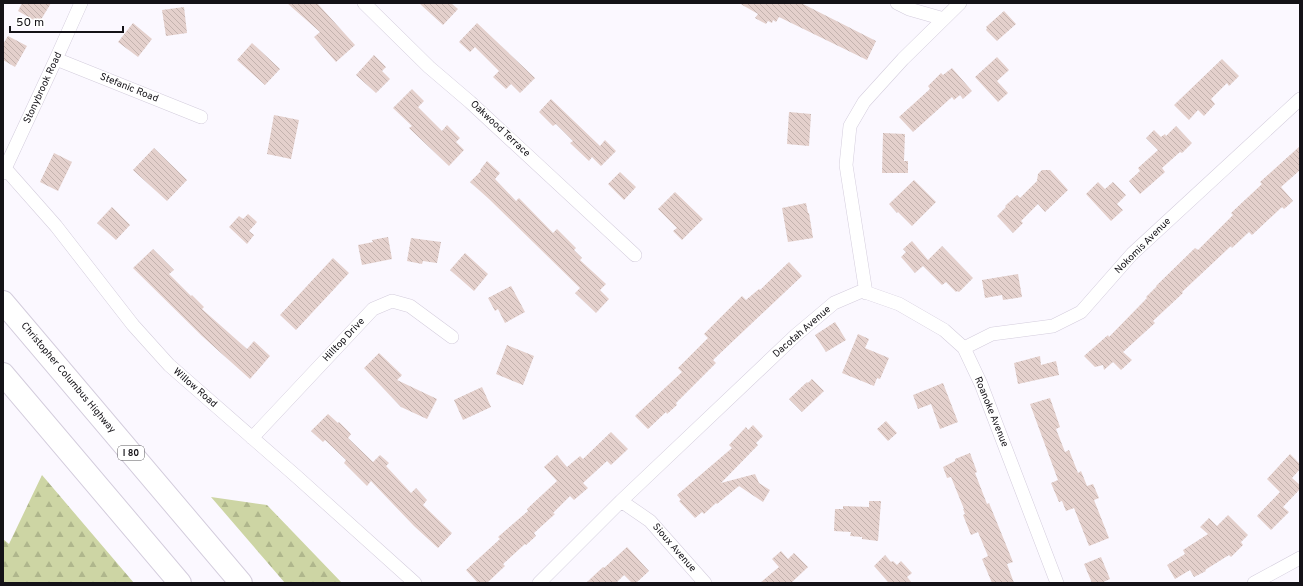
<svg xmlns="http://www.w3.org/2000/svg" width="1303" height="586" viewBox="0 0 1303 586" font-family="Overpass,sans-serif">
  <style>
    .forest { fill: url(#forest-firs) }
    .building { fill: url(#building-back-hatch) }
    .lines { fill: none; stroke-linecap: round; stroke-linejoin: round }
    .street-casing { stroke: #d4cddd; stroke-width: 14 }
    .highway-casing { stroke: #d4cddd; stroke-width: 24 }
    .street { stroke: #fff; stroke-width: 13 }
    .highway { stroke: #fff; stroke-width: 22 }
    .labels { text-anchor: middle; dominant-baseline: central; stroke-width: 3; stroke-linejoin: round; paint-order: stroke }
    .shield { fill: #fff; stroke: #5a595d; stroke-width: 1 }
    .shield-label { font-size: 9px; font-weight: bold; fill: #141217 }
    .street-label { font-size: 10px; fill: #141217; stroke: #fff }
  </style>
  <defs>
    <pattern id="forest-firs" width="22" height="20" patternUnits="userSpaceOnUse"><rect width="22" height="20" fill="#cdd5a4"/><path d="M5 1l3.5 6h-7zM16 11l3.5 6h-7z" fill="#afb68c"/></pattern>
    <pattern id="building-back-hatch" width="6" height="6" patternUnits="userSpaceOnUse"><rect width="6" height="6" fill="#e4d0cc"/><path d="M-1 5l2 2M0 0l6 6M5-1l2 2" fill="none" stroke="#c3b2ae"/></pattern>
  </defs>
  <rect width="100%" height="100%" fill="#fbf8ff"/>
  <path class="forest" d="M42,475L134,583H3V539L9,544Z
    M211,497L267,505L342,583H285Z"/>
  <path class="building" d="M22,3H51L39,23L18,11Z
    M287,3H317L355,45L336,62L314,37L320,32Z
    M419,3H451L458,9L443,25Z
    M739,3H801L876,41L867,60L779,17L776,22L773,20L772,23L768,21L766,24L755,18L758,14Z
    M184,7L187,33L166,36L162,10Z
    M1004,11L1016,24L997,41L986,30L987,28L986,27Z
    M133,23L152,39L138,57L118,42Z
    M477,23L535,78L520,93L511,84L506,89L493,77L499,71L475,47L470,52L459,42Z
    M8,36L27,46L15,67L3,60V44Z
    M252,43L280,69L265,85L237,60Z
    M374,55L386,67L382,71L390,79L376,93L356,75Z
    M997,57L1009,70L997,81L1008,93L998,102L975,77Z
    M1222,59L1239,76L1229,86L1227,83L1211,99L1215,104L1204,116L1198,110L1189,120L1174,105Z
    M952,68L972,91L963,99L960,95L954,100L952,97L913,132L899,117L930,89L928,86L941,73L943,75Z
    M412,89L424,101L418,107L442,131L447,125L460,138L456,142L464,150L449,166L409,128L412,126L393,108Z
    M551,99L600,146L605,140L616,151L601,166L592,157L589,161L570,143L573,141L556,124L553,126L539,112Z
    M789,112L811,114L809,146L787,144Z
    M274,115L299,120L291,159L267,154Z
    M1176,126L1192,143L1182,153L1180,152L1162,168L1165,172L1140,194L1129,181L1140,171L1138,168L1158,150L1146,138L1154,130L1161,137L1165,134L1166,136Z
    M883,133L905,134L904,161H908V173H882Z
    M1300,146V170L1281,187L1293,201L1284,209L1282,207L1252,235L1249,232L1232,248L1231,246L1182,292L1183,293L1153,321L1155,323L1123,352L1132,360L1121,370L1113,362L1104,370L1103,365L1095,367L1084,356L1108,335L1109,337L1147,298L1146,297L1157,286H1156L1195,248L1198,250L1233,215L1231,213L1262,184L1260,182Z
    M154,148L187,180L167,201L133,170Z
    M54,153L72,162L58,191L40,182Z
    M487,161L500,173L495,179L516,201L519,198L553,233L557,229L576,248L574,250L582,258L580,260L606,284L600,290L609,299L596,313L575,293L580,288L489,199L470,182L481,171L480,170Z
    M1042,170H1050L1068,190L1045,212L1038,204L1021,221L1023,223L1013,233L997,216L1006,207L1005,206L1017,195L1020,198L1037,181L1038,174Z
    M620,172L636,187L624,200L608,184Z
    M914,180L936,202L912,226L898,212L897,213L889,204Z
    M1098,182L1105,189L1113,182L1126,195L1117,204L1123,210L1111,221L1086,194Z
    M675,192L703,219L682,240L673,231L677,228L658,209Z
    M806,203L808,213H809L813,238L788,242L782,208Z
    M112,207L130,225L116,240L97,223Z
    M248,214L257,222L249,231L254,235L247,244L229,227L239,216L243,219Z
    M388,237L392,259L362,265L358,245L373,242L372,240Z
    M411,238L441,242L437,263L423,261L422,264L407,261Z
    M912,241L928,260L942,246L973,278L959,292L957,291L956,292L946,282L942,285L923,266L915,273L901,257L906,252L903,249Z
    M153,249L174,270L169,274L191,296L192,295L204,307L202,309L247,349L254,341L270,356L250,379L202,336L133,268Z
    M465,253L488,274L474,291L450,270Z
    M333,258L349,273L296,330L280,315Z
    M789,262L802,276L713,360L716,363L676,403L677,405L667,414L666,412L648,429L635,416L682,372L678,368L708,338L704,334L742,296L746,300L759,289L760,290Z
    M1018,274L1022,297L1003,300L1002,295L985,298L982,280Z
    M511,286L525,312L505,323L498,309L495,311L488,298Z
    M835,322L846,340L826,352L815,335Z
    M858,334L869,339L865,348L889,358L880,379L877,378L874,386L842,373Z
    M507,345L534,356L523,385L496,374Z
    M379,353L402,375L397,380L437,399L427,419L401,407L364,368Z
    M1040,356L1041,365L1056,361L1059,375L1018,384L1014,363Z
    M812,379L824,391L802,412L789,399L807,382L808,383Z
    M943,383L958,422L940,429L931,404L918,409L913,395Z
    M482,387L491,407L463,420L454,400Z
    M1050,398L1060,427L1056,429L1065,452L1069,450L1078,473L1081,471L1087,486L1093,484L1099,498L1094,500L1109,538L1089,546L1074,508L1066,511L1062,501L1059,502L1051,483L1058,480L1030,404Z
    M328,414L338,423L339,422L351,434L348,438L373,462L380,455L389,463L386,466L411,493L416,488L427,500L423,505L452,533L438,548L414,526L371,481L367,486L344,463L346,460L325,440L323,442L311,431Z
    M886,421L897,433L888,441L877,429Z
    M753,425L763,436L756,443L758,445L721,483L755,474L759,483L770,490L763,502L739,486L717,504L716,503L704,514L702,512L695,518L679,501L681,500L677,495L732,448L729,445L746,427L748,430Z
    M611,432L628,449L611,465L607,461L583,483L588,488L574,500L570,496L553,513L555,514L534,533L536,536L526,545L525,544L503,564L505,566L487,583H478L466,570L500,539L498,537L528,511L527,509L557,481L544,467L557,455L567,467L580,456L583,459Z
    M970,453L977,472L975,473L987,504L989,503L1013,562L1007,564L1014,583H992L982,559L988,556L978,532L971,535L963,515L965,514L963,509H964L951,477L947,478L943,467L955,461V459Z
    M1290,454L1300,464V469L1292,478L1300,485V489L1283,507L1289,512L1271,530L1257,516L1280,492L1267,479Z
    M869,501H881L878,541L862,539V537L850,536L851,532L834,531L835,509H843V506L869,507Z
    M1228,515L1248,535L1241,542L1243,545L1231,557L1229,555L1205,570L1206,571L1194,577L1190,570L1175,579L1167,565L1185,554L1183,550L1208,534L1200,527L1209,518L1217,526Z
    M627,547L649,571L636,583H632L624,575L616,583H586L603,567L604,568Z
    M781,551L788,559L794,553L808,567L791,583H760L779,567L772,559Z
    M885,555L891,562L893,561L897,565L901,561L912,573L907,577L912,583H889L874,566Z
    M1101,557L1110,579L1101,583H1092L1084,564Z"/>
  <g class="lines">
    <defs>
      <path id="street" d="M364,3L429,67L470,102L635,255
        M897,3L909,9L944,19
        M56,59L201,117
        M3,166L56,226L133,325L169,365L296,476L415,583
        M3,173L56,59L81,3
        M866,293L846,165L850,126L864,102L903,59L960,3
        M964,348L992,334L1053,326L1081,312L1132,254L1300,99
        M252,438L373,309L392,301L410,306L452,337
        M621,501L650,521L705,583
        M539,583L621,501L796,335L834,303L862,291L899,304L944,330L964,348L981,384L1057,583
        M1254,583L1300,558"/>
      <path id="highway" d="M3,302L241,583
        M3,374L180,583"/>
    </defs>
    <use href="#street" class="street-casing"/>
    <use href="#highway" class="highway-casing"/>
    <use href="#street" class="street"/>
    <use href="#highway" class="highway"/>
  </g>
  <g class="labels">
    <rect class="shield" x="118" y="446" width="26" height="14" rx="3"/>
    <g class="shield-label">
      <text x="131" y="453">I 80</text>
    </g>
    <g class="street-label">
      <text transform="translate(43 88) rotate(-65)">Stonybrook Road</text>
      <text transform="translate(129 88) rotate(22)">Stefanic Road</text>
      <text transform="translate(500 129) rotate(43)">Oakwood Terrace</text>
      <text transform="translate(1143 246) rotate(-45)">Nokomis Avenue</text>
      <text transform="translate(802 332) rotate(-41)">Dacotah Avenue</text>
      <text transform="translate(344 340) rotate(-47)">Hilltop Drive</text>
      <text transform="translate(68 378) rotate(50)">Christopher Columbus Highway</text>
      <text transform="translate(195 388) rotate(41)">Willow Road</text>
      <text transform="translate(991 412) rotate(68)">Roanoke Avenue</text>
      <text transform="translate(674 548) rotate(49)">Sioux Avenue</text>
    </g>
  </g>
  <rect width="1303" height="586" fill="none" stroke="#141217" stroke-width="8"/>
  <path d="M10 26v6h113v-6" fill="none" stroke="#141217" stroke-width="2"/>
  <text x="16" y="26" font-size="12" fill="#141217" stroke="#ffffff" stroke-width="3" paint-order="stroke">50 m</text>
</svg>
